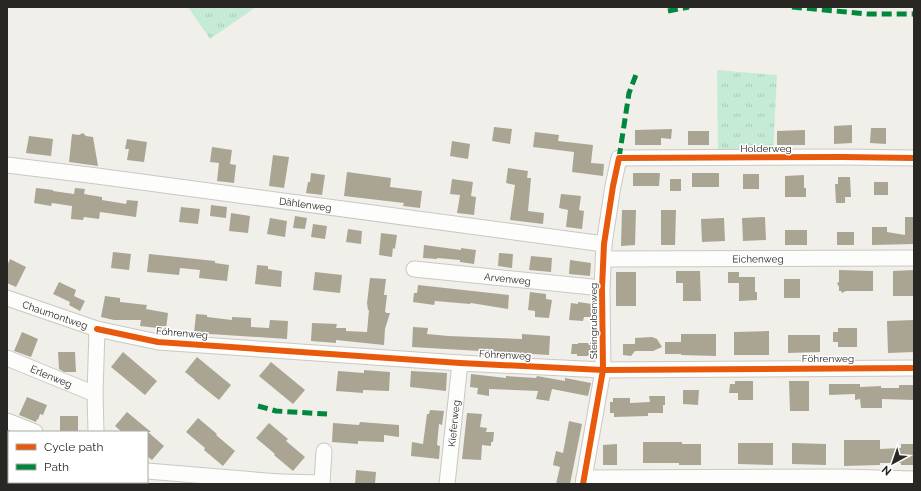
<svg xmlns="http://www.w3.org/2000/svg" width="921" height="491" viewBox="0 0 921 491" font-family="Raleway,sans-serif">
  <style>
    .grass { fill: url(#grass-tufts) }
    .building { fill: #aaa593 }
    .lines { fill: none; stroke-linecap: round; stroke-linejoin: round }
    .minor-casing { stroke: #cac8c4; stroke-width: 17 }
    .minor { stroke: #fdfdfc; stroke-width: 15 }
    .quiet { stroke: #00873e; stroke-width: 5; stroke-dasharray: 10 5; stroke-linecap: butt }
    .cycleway-casing { stroke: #fff; stroke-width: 8 }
    .cycleway { stroke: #e8590c; stroke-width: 6 }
    .labels { text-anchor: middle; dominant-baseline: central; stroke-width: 3; stroke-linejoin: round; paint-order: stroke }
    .street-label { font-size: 10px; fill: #282724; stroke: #fff }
  </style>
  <defs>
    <pattern id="grass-tufts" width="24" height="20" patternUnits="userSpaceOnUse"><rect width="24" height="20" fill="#c5ebd7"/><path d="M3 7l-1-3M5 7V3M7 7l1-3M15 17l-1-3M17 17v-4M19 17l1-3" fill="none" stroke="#a9cab8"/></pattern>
  </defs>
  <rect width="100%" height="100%" fill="#f0efe9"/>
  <path class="grass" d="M188,7H256L210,39Z
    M717,70L777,75L773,152L718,153Z"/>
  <path class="building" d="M852,125V143L834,144V126Z
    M494,127L512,129L510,144L492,141Z
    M871,128H886V144L870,143Z
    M672,129L671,139L661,138V145H635V130Z
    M805,130V145H777V131Z
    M688,131H709V145H688Z
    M535,132L559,135L558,141L593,145L591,163L604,164L603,176L572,172L574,152L533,147Z
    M83,133L86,136L93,137L98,166L69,162L72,134L79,135Z
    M29,136L53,139L51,156L26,153Z
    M127,139L147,142L144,162L127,160L129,149H125Z
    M452,141L470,144L468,159L450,156Z
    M212,147L232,150L230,164L236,165L234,183L217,181L219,163L210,162Z
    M273,155L289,157L284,188L269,186Z
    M508,168L528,171L527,178H531L528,211L544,213L543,224L510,220L515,185L506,183Z
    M347,172L391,178L390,187L422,191L420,208L403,206L404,203L344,196Z
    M311,173L325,175L322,195L306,193L308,182H310Z
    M633,173H660L659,186H633Z
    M692,173H719V187H692Z
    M743,174H759V189H743Z
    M804,175V188H806V197H785V176Z
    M838,177H850L851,197H845V203H836L835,184H838Z
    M452,179L473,182L471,196L476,197L474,215L457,213L460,195L450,194Z
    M670,179H681V191H670Z
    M874,182H888V195H874Z
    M36,188L53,190V191L74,194L75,188L85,189L84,194L102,197V200L126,204L127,200L138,201L136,217L100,212L99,219L84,217L83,220L71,219L72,206L52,203L51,206L34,203Z
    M561,194L581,196L579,210L584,211L582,229L566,227L568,210L559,208Z
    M211,205L227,207L226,218L210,216Z
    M181,207L200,209L198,224L179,222Z
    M622,210H636L635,245L621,246Z
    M661,210H676L675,245H661Z
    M231,213L250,216L248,233L229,231Z
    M295,216L307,218L305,229L293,228Z
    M765,217L766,240L743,241L742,218Z
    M905,217H914V244L872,245V227H887V232L905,235Z
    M270,218L287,221L285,237L267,234Z
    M724,218L725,241L702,242L701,219Z
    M313,224L327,226L325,239L311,237Z
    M348,229L362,231L361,244L346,242Z
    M785,230H807V245H785Z
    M837,232H854V245H837Z
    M381,233L397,235L395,249L393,248L392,257L379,255Z
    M424,245L461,250V248L476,250L474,264L460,262V260L437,258V259L423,258Z
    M113,252L131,254L129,270L111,268Z
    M499,253L513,254L512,268L498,266Z
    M149,254L215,261V263L229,265L227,281L199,278L200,270L180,268L179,275L147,272Z
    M531,256L552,258L551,272L529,270Z
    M10,259L26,267L16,287L7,283V266Z
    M570,260L591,263L590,276L569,274Z
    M257,265L268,266V269L282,271L281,287L255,284Z
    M839,270L873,271V291H846L842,293L841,291H839V287L837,283L839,282Z
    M914,270V296H893V271Z
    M676,271H700L701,301H683V283H676Z
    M315,272L342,275L340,293L313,290Z
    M616,272H636V306H616Z
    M728,272H739V277H755V292H757V300L739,301V283H728Z
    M370,278L386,279L384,295H387L385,312H386V313H390L385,329L384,345L336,340V343L311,341L312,323L337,324L336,328H346V331L367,332L369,310H368L367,303Z
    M784,279H800V298H784Z
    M59,282L76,290L74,296L85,301L80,311L69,305L70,302L53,294Z
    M418,285L509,295L508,309L471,303L470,304L435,301L434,305L413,302L414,293H417Z
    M530,292L546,294V299L552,300L549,318L535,317V311L528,310Z
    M105,296L120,298V302L147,305L146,309L168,313L166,329L140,326L141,320H114L101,317Z
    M578,302L592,304L591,317H584L583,321L569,320L571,303L578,304Z
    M196,314L207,315V317L232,320V317L251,318V327L269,328L270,320L288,321L287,339L194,333Z
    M914,320V352L888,353L887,321Z
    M413,327L428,328L427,334L448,336L522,339V334L550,336L549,355L412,347Z
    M838,328H857V347H838V342H833V332H838Z
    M769,331V355H734V332Z
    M22,332L38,339L31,357L14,351Z
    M681,334H716V356L681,355V354H665V342H681Z
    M788,335H820V352L788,353Z
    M652,337L657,339L662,347L653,351H635L631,356L623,355V344H635V338Z
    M578,343H592V356H577V354H571L572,344H578Z
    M58,352H75L76,372H64L59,369Z
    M123,352L157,381L145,395L111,367Z
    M197,357L231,385L219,400L194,380H195L185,372Z
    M271,362L305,390L293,404L259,376Z
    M364,370L390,372L389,391L363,390V393L336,391L338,371L364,373Z
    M411,371L447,373L446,391L410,387Z
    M471,374L506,378V376L536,378L537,376L565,381V378L591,383L588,396L552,389L549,401L536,399L538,391L489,389V396L477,394L478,388L470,387Z
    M735,381H753V400H738V393H729L730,384H735Z
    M789,381H809V411H790Z
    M829,384H860V387L881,386V388H899V385H914V400L882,399V408H861L860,399L855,400V394L829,395Z
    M683,390H699L698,405L683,404Z
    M649,396H665V405H663V413H648V416L614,417V413H610V402H613V398H630V403L650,402Z
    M27,397L47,405L43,415L40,414L38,420L37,419L36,422L19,415Z
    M430,410L444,411L442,425L439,424L437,445L440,446L439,459L411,456L412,442L423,444L427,414H429Z
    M127,412L151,432H148L164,446L152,460L147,456V432H122L115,426Z
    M467,413L482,414L480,427L487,428L486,432H494L493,442H491V446L482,445L481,460L462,459Z
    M60,416H78V432H60Z
    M198,418L217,434L216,435L235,451L223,466L204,450L205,448L186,432Z
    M569,421L582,424L570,484H556L560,467L553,465L556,451L563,453Z
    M360,422L399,425V437L384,435V442L358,441V444L332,442L333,423L359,425Z
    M269,423L288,439L286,441L305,457L293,471L274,455L275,454L256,438Z
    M844,440H880V449L901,448V444H914V465H901V463H880V465L844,466Z
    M643,442H682V444H701V465H679V463H643Z
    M738,443H773V465L738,464Z
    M792,443L826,444V465L792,464Z
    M617,444V465H603V445Z
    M356,470L376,472L375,484H355Z"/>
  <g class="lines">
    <defs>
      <g id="minor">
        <path id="s1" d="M7,165L97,176L604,244"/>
        <path id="s2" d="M603,259L914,258"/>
        <path id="s3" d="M414,269L602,288"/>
        <path id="s4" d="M7,298L97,329L95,394L96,432"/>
        <path d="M97,329L158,342L460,363L603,370L914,368"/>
        <path id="s5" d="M7,358L95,394"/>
        <path d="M7,421L35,432"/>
        <path d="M147,471L279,482V484"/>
        <path d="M584,478L842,477L914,479"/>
        <path d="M279,482L322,483L324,451"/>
        <path d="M7,483L8,484"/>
        <path d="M97,484V482"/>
        <path id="s6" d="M447,484L460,363"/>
        <path d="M583,484L603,370L602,288L604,244L613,186L619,158L842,157L914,158"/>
      </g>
    </defs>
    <use href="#minor" class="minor-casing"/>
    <use href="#minor" class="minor"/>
    <path class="quiet" d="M792,7L868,14H914
      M668,11L689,7
      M619,158L629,93L637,72
      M258,406L276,411L327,414"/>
    <defs>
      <path id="cycleway" d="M97,329L158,342L460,363L603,370L914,368
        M583,484L603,370L602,288L604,244L613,186L619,158L842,157L914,158"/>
    </defs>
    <use href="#cycleway" class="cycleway-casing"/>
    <use href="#cycleway" class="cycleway"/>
  </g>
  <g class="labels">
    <g class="street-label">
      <text x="766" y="148">Holderweg</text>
      <text stroke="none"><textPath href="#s1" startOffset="301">Dählenweg</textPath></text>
      <text stroke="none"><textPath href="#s2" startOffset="155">Eichenweg</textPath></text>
      <text stroke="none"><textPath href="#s3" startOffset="94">Arvenweg</textPath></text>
      <text stroke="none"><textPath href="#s4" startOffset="51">Chaumontweg</textPath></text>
      <text transform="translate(593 321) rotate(-90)">Steingrubenweg</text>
      <text transform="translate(182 333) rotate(5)">Föhrenweg</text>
      <text transform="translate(505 355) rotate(3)">Föhrenweg</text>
      <text x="828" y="358">Föhrenweg</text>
      <text stroke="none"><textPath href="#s5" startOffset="48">Erlenweg</textPath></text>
      <text stroke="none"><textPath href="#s6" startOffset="61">Kieferweg</textPath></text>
    </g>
  </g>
  <rect width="921" height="491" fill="none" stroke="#282724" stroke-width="16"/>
  <rect x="8" y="431" width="140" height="52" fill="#ffffff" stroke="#a9a9a7"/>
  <rect x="16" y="444" width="20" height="6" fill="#e8590c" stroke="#a9a9a7"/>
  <text x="44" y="451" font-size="12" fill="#282724">Cycle path</text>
  <rect x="16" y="464" width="20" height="6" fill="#00873e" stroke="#a9a9a7"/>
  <text x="44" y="471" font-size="12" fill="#282724">Path</text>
  <g transform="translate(893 463) rotate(220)" stroke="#ffffff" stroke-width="3" paint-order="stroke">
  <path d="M0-3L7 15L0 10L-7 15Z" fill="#282724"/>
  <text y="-6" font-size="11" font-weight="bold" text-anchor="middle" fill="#282724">N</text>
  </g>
</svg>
